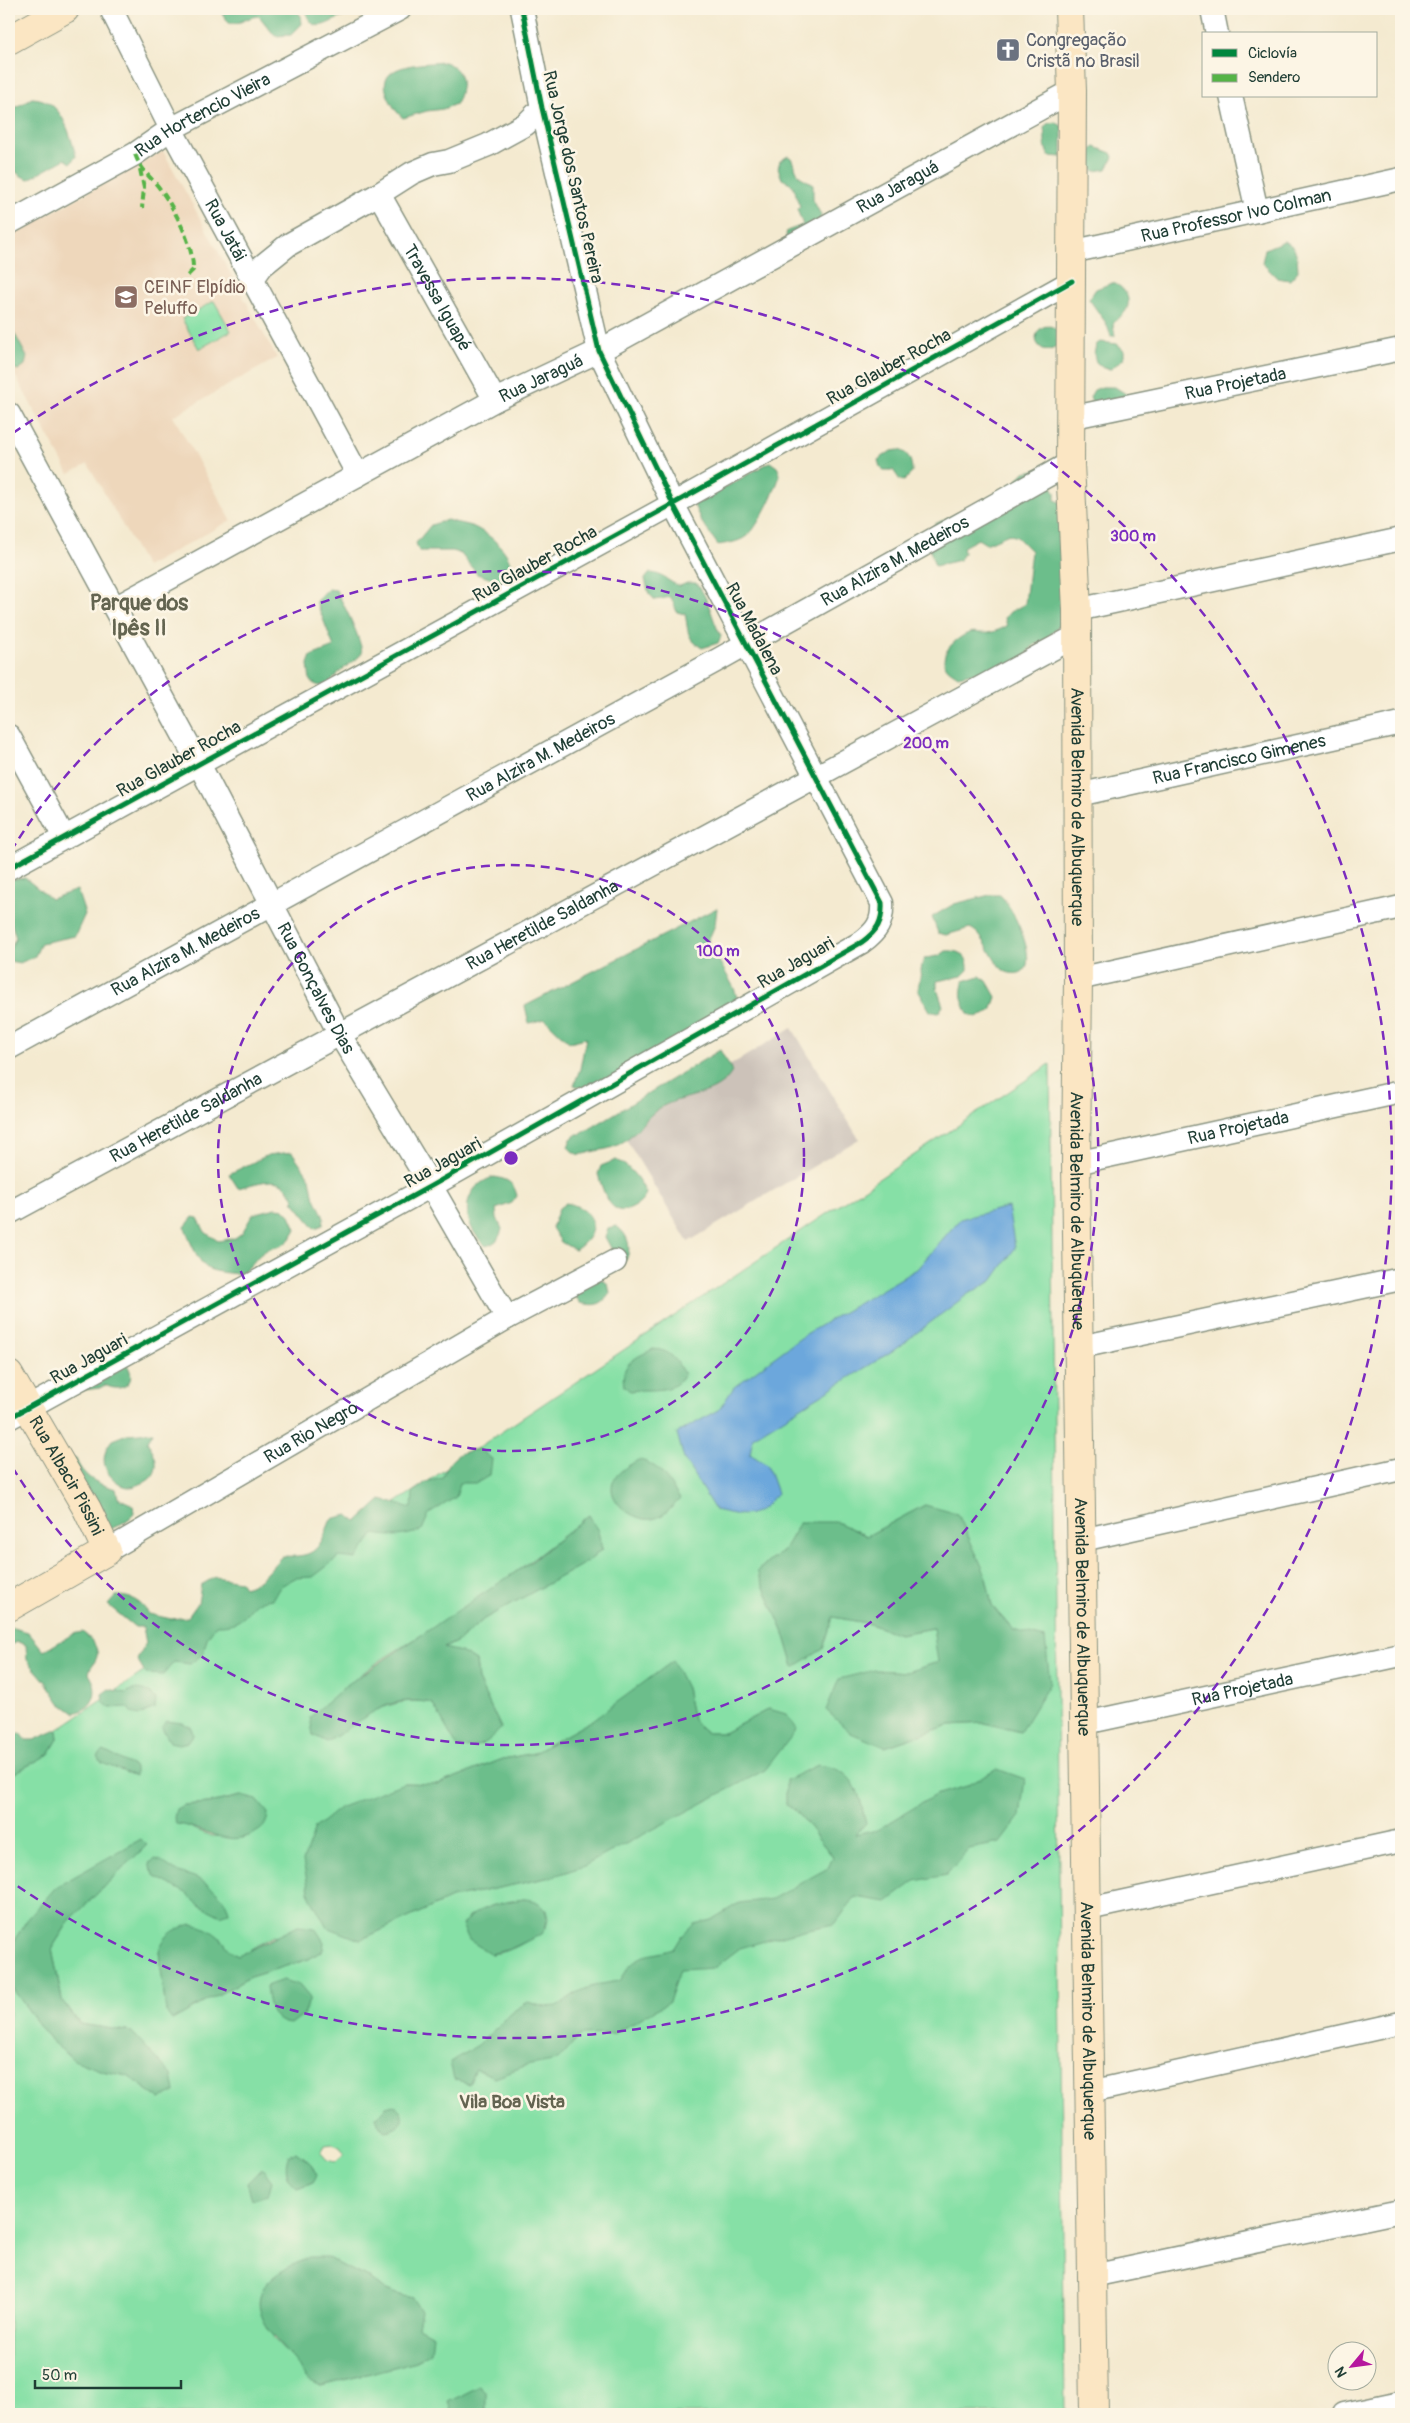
<svg xmlns="http://www.w3.org/2000/svg" width="1410" height="2423" viewBox="0 0 1410 2423" font-family="Pangolin,sans-serif">
  <style>
    .built { fill: #eed7bb }
    .industrial { fill: #ccc2b9 }
    .green { fill: #86e0a6; stroke: #528e6d; fill-rule: evenodd }
    .forest { fill: #6cbe8b; stroke: #467e60 }
    .water { fill: #6ca7dc; stroke: #467288 }
    .lines { fill: none; stroke-linecap: round; stroke-linejoin: round }
    .street-casing { stroke: #8a9482; stroke-width: 25 }
    .secondary-casing { stroke: #8a9482; stroke-width: 30 }
    .street { stroke: #fff; stroke-width: 22 }
    .secondary { stroke: #fbe6c3; stroke-width: 28 }
    .quiet { stroke: #55b346; stroke-width: 4; stroke-dasharray: 8 4; stroke-linecap: butt }
    .cycleway-casing { stroke: #fcf5e5; stroke-width: 8 }
    .cycleway { stroke: #00873e; stroke-width: 5 }
    .ring { fill: none; stroke: #7b2cbf; stroke-width: 2.5; stroke-dasharray: 9 6 }
    .labels { text-anchor: middle; dominant-baseline: central; stroke-width: 5; stroke-linejoin: round; paint-order: stroke }
    .worship-label { font-size: 18px; fill: #5b616d; stroke: #fcf5e5; text-anchor: start }
    .street-label { font-size: 18px; fill: #1f3d34; stroke: #fcf5e5 }
    .education-label { font-size: 18px; fill: #785e54; stroke: #fcf5e5; text-anchor: start }
    .neighbourhood-label { font-size: 19px; font-weight: bold; fill: #636450; stroke: #fcf5e5 }
    .district-label { font-size: 22px; font-weight: bold; fill: #636450; stroke: #fcf5e5 }
    .centre { fill: #7b2cbf; stroke: #fcf5e5; stroke-width: 2.5 }
    .ring-label { font-size: 15px; text-anchor: middle; font-weight: bold; fill: #7b2cbf; stroke: #fcf5e5; stroke-width: 5; stroke-linejoin: round; paint-order: stroke }
  </style>
  <rect width="100%" height="100%" fill="#fcf5e5"/>
  <filter id="ink" filterUnits="userSpaceOnUse"><feTurbulence type="fractalNoise" baseFrequency=".02" numOctaves="2"/><feDisplacementMap in="SourceGraphic" scale="10" xChannelSelector="R" yChannelSelector="G"/><feConvolveMatrix kernelMatrix="1 2 1 2 8 2 1 2 1" color-interpolation-filters="sRGB"/></filter>
  <filter id="wash" filterUnits="userSpaceOnUse"><feTurbulence type="fractalNoise" baseFrequency=".0096" numOctaves="4" result="noise"/><feDisplacementMap in="SourceGraphic" scale="20" xChannelSelector="R" yChannelSelector="G"/><feGaussianBlur stdDeviation="1.12" result="paint"/><feColorMatrix in="noise" values="0 0 0 0 0 0 0 0 0 0 0 0 0 0 0 0 0 1.4 0 .05"/><feComposite in="paint" operator="in"/></filter>
  <g filter="url(#wash)">
    <rect width="100%" height="100%" fill="#f4ead0"/>
    <path class="built" d="M163,151L277,358L173,416L231,520L146,567L88,464L69,474L9,364V236Z"/>
    <path class="industrial" d="M792,1028L859,1139L688,1242L621,1131Z"/>
    <path class="green" d="M214,301L231,331L199,349L182,319Z
      M1050,1064L1065,2414H9V1974L13,1989L51,2041L102,2071L128,2076L160,2099L132,2032L80,2024L62,2000L52,1948L70,1920L146,1845L27,1920L9,1949V1776L49,1754L58,1739L57,1730ZM925,1505L985,1573L992,1606L1013,1630L1020,1732L985,1723L949,1725L885,1747L875,1670L907,1672L939,1662L933,1628L899,1634L867,1623L833,1617L823,1649L794,1666L784,1633L757,1571L783,1551L837,1522L867,1536ZM589,1515L602,1549L590,1560L484,1619L458,1641L443,1649L461,1652L476,1661L478,1680L501,1728L459,1748L432,1703C405,1698 393,1704 368,1713L337,1696C365,1666 403,1647 437,1626C490,1592 540,1555 589,1515ZM686,1688L693,1721L707,1733H724L769,1709L551,1877L451,1898L360,1940L404,1783L438,1784L503,1759L534,1753L593,1720ZM858,1790L833,1857L800,1815L786,1804ZM241,1796L245,1838L211,1836L185,1825L184,1805L209,1803ZM524,1899L546,1910L548,1919L546,1928C529,1940 513,1952 491,1954L467,1918L490,1906ZM200,1926L222,1939L231,1953L238,1956L274,1936L323,1950L309,1959L250,1977L172,2020L165,2003L159,1951ZM333,2144L340,2147L344,2154L335,2162L327,2160L321,2153L325,2145ZM303,2156L314,2169L313,2182L297,2188ZM326,2257L354,2272L369,2278L382,2288L396,2294L412,2298L418,2327L416,2361L321,2386L305,2377L296,2362L273,2338Z"/>
    <path class="forest" d="M219,9H295L301,16L302,24L291,35L275,36L259,16C248,16 241,25 229,23Z
      M305,9H372L370,12C362,14 354,14 346,16C328,20 313,39 305,9Z
      M444,62C465,69 464,87 456,104L443,109L427,111L403,118C396,112 392,105 388,96C373,63 424,64 444,62Z
      M32,98C62,99 69,132 76,156L71,163L65,159L29,179C0,172 9,135 9,111Z
      M1055,122L1062,126V157L1049,156C1043,146 1046,138 1044,128L1047,124Z
      M1095,147L1111,153L1113,157L1107,169L1095,171C1085,166 1087,152 1095,147Z
      M788,156L791,158L799,176L813,184V200L821,215L820,220L790,243L786,235L787,231L803,225L797,209L800,206C793,192 799,186 782,179L778,168L780,161Z
      M1284,241C1298,247 1297,257 1298,271L1290,280L1277,278L1262,263L1265,249Z
      M1112,283C1125,286 1133,301 1125,312C1121,317 1116,319 1113,324L1115,336H1111L1106,323L1089,299L1096,289Z
      M9,323L27,357L25,365L18,370L9,367Z
      M1036 338a12 12 0 1 1 24 0a12 12 0 1 1-24 0Z
      M1100,342L1117,344L1124,350V358L1111,369L1103,368L1096,362L1094,354L1096,345Z
      M1102,387H1115L1129,396L1128,415L1120,419L1107,422L1096,415L1090,397L1094,390Z
      M899,450C910,453 912,463 912,473L904,481L900,480L893,470H884L880,467L878,460L891,451Z
      M770,462L777,467C779,471 781,474 779,478C776,489 758,526 750,533C742,542 729,543 718,545L701,521L694,505Z
      M1042,469L1055,492V500L1063,503L1065,606L1062,622L1048,638L1034,645L1024,658L993,669L958,676C954,673 948,670 946,666C938,653 958,637 969,633C976,631 981,634 988,633C994,632 1002,629 1007,626L1005,618L1010,612L1025,604L1031,551L1017,537L1009,534L986,544L978,539L963,547L964,553L959,560L935,566L925,534L935,524L1018,486V478L1024,472Z
      M447,520C456,523 466,524 474,527C491,535 517,556 510,577L501,582L477,574L461,554L453,551H419L416,543L431,525Z
      M650,573C662,573 669,583 680,586L687,583H696C710,599 711,618 721,636L718,643L702,648C685,637 689,631 685,614L677,612L671,597L655,600L649,594L645,579Z
      M328,589L336,590C344,605 361,638 362,653C356,661 350,663 343,669C331,678 327,694 310,681L308,664L311,656L334,647L316,601Z
      M25,878L51,899L77,890L85,914L75,936L41,943L35,956L20,963L9,961V950L16,938L9,915V880Z
      M990,895H1000C1013,906 1049,980 1010,973C994,971 988,936 970,928L946,935L938,933L932,917L954,904Z
      M717,908L715,925L708,941L734,988L739,1004L589,1090L574,1085L580,1069L586,1038L569,1042L545,1019L529,1023L525,1006Z
      M946,951C960,950 969,956 968,970L962,976L937,981V989L943,1006L938,1013L930,1011L918,990L922,965L925,958L939,956Z
      M980,976L987,981L996,997L991,1011L976,1017L968,1014C962,1001 959,995 964,981Z
      M720,1050C724,1059 730,1063 732,1072C717,1097 686,1094 663,1106C644,1116 634,1140 613,1147C606,1150 598,1150 591,1152C580,1155 577,1157 568,1147L571,1139L577,1134H581Z
      M292,1152L310,1178L313,1194L324,1217L323,1225L315,1228L293,1201L295,1202C284,1171 263,1182 238,1188L229,1174L268,1155Z
      M616,1160C631,1167 639,1179 646,1193C643,1201 641,1203 634,1207C611,1221 603,1191 598,1174L601,1166Z
      M494,1177C508,1179 514,1183 517,1196L512,1203L496,1209L497,1218L502,1229C499,1239 496,1243 486,1246C461,1225 459,1187 494,1177Z
      M566,1203C597,1209 601,1234 575,1250L561,1242L552,1228L559,1208Z
      M276,1208L284,1209L290,1215L296,1229C282,1255 277,1241 261,1254C254,1260 250,1268 241,1274C235,1274 215,1272 209,1269C199,1265 188,1237 185,1227L193,1217L198,1218L205,1232L218,1241L235,1238L242,1233L253,1214Z
      M616,1226C628,1234 632,1247 626,1260L617,1259L605,1237L608,1228Z
      M601,1279L608,1284L610,1293C602,1306 594,1306 580,1303L571,1289Z
      M653,1349C671,1350 676,1359 684,1374C675,1395 650,1388 630,1391L624,1386C620,1363 635,1358 653,1349Z
      M124,1361C140,1379 125,1395 105,1385L100,1388L82,1390Z
      M153,1432L147,1442C157,1455 162,1473 145,1482C140,1484 135,1487 130,1487C124,1487 120,1484 116,1481C101,1470 101,1454 112,1440L127,1434Z
      M479,1449L492,1459L490,1475L477,1483H460L456,1497L429,1514L422,1530C405,1537 392,1537 374,1534L356,1559L339,1557L313,1577L295,1578L281,1586L272,1599L256,1602C243,1620 238,1625 216,1625L207,1638L203,1654L190,1664L174,1662L163,1675L146,1674L137,1659L146,1643L143,1627H135L108,1605L116,1596C132,1596 140,1601 149,1614L171,1619L188,1617L198,1603L201,1585L215,1577L240,1581L244,1587L259,1581L282,1556C317,1558 319,1549 331,1519L348,1515L357,1522L381,1500L412,1508L413,1492L426,1482L442,1478C451,1458 456,1452 479,1449Z
      M68,1459H76C83,1478 98,1484 116,1489L118,1498L133,1505L134,1514C127,1522 115,1527 106,1531Z
      M638,1460C659,1462 669,1483 680,1499C672,1507 664,1517 652,1519C634,1522 604,1500 614,1480C618,1471 630,1465 638,1460Z
      M925,1505L958,1514L985,1573L992,1606L1013,1630L1045,1638L1050,1683L1020,1732L985,1723L949,1725L885,1747L851,1733L826,1710L839,1679L875,1670L907,1672L938,1662L933,1628L899,1634L867,1623L833,1617L823,1649L794,1667L784,1633L757,1571L783,1551L800,1522H837L867,1536Z
      M589,1515L598,1531L602,1549L589,1561L484,1619L458,1641L444,1648L461,1652L476,1661L478,1680L501,1728C487,1744 480,1748 458,1748L432,1703C384,1693 365,1720 327,1742L313,1735L310,1717L348,1684L532,1561Z
      M9,1627L28,1632L44,1651L73,1634L82,1632C90,1637 101,1649 96,1659C93,1666 90,1666 89,1674C101,1691 94,1709 74,1713L60,1703L46,1682L27,1660L26,1645L18,1642L9,1645Z
      M673,1661L686,1688L693,1720L706,1733H724L769,1709L786,1714L797,1729L765,1770L584,1866L551,1877L451,1898L360,1940L327,1927L310,1896L303,1861L315,1828L341,1807L404,1783L438,1784L503,1759L534,1753L593,1720Z
      M109,1689L126,1693C138,1686 147,1689 156,1699L155,1708L139,1715L132,1713L127,1707L110,1708L103,1702L102,1694Z
      M166,1721L182,1723L191,1727L193,1735L188,1742L179,1744L170,1742L162,1728Z
      M57,1730L58,1739L49,1754L9,1776V1740L21,1733L26,1740H34Z
      M104,1751L135,1767V1776L102,1763L98,1756Z
      M818,1765C856,1769 858,1791 866,1823L855,1835L877,1830L935,1795L967,1786L997,1769L1025,1779L1020,1816L1000,1843L969,1849L946,1875L915,1881L887,1902L855,1897L835,1924L803,1930L740,1948L714,1968L680,1970L669,2002L613,2034L580,2035L558,2060L525,2066L495,2077L476,2069L469,2084L454,2079L450,2062L478,2045L515,2010L528,2002L544,2007L559,2006C577,1989 596,1984 620,1981C639,1949 643,1959 674,1949L682,1936L694,1924L711,1920L739,1903L772,1899L828,1868L833,1857L800,1815L786,1804V1780Z
      M241,1796L257,1800L268,1813C267,1825 263,1829 253,1834C226,1848 202,1826 176,1824L174,1818L176,1809L184,1805L209,1803Z
      M141,1839L147,1845L70,1920L52,1948L62,2000L79,2024L132,2032L172,2075L175,2092L160,2099L128,2076L102,2071L74,2060L51,2041L13,1989L9,1974V1949L27,1920L56,1887Z
      M156,1859C164,1862 169,1867 176,1871C181,1873 186,1874 191,1876C206,1881 226,1896 229,1912L221,1916L199,1905L186,1893L156,1877L151,1870L149,1863Z
      M524,1899C545,1899 553,1917 542,1934L510,1949L491,1954L469,1940L462,1925C475,1907 503,1902 524,1899Z
      M192,1924C203,1926 213,1931 221,1939C228,1946 229,1952 238,1956L298,1926L315,1928L324,1942L323,1950L309,1959L250,1977L172,2020L166,2012L159,1951C164,1934 176,1928 192,1924Z
      M283,1980L299,1985L310,1998L304,2014L291,2024C270,2023 268,2003 266,1986Z
      M394,2105C409,2114 402,2129 386,2131L379,2125L376,2117L386,2107Z
      M296,2152L309,2162L317,2175L313,2182L297,2188C287,2180 284,2169 288,2157Z
      M262,2168L272,2181L268,2195L252,2199L247,2183Z
      M309,2257H326L354,2272L369,2278L382,2288L396,2294L412,2298L421,2311L418,2327L433,2335L431,2352L417,2361L321,2386C316,2383 308,2381 304,2376C300,2371 299,2365 294,2360C279,2342 247,2313 264,2287C274,2272 294,2265 309,2257Z
      M480,2386L486,2392V2409L497,2414H452L448,2402Z"/>
    <path class="water" d="M1008,1207L1015,1248L992,1281L968,1294L894,1350L753,1437L750,1454L767,1465L777,1493C755,1520 747,1517 715,1510L684,1459L677,1433L719,1410L734,1387L806,1334L917,1269L960,1219Z"/>
  </g>
  <g filter="url(#ink)">
    <g class="lines">
      <defs>
        <g id="street">
          <path id="s1" d="M111,9L171,129L358,475"/>
          <path d="M1212,9L1217,34"/>
          <path d="M1231,96L1257,211"/>
          <path id="s2" d="M379,194L495,400"/>
          <path id="s3" d="M9,223L135,154L171,129L400,9"/>
          <path id="s4" d="M1071,252L1401,179"/>
          <path d="M252,280L262,266L288,245L379,194L412,173L433,164L449,161L488,145L526,124L542,108"/>
          <path id="s5" d="M9,414L199,764L340,1035L431,1186L507,1318"/>
          <path id="s6" d="M1069,418L1401,349"/>
          <path id="s7" d="M115,608L495,400L599,351L1072,91"/>
          <path d="M1077,610L1401,539"/>
          <path d="M9,736L64,837"/>
          <path id="s8" d="M1078,795L1401,723"/>
          <path d="M9,868L673,504L1072,281"/>
          <path d="M1078,979L1401,907"/>
          <path id="s9" d="M9,1048L714,662L1070,463"/>
          <path id="s10" d="M1076,1163L1401,1092"/>
          <path id="s11" d="M9,1213L1076,636"/>
          <path d="M1080,1347L1401,1279"/>
          <path d="M9,1418L431,1186L862,942C877,931 883,922 882,903L673,504L599,351L542,108L522,9"/>
          <path d="M1082,1540L1401,1469"/>
          <path id="s12" d="M107,1551L507,1318L615,1261"/>
          <path id="s13" d="M1085,1723L1401,1655"/>
          <path d="M1088,1909L1401,1841"/>
          <path d="M1090,2092L1401,2023"/>
          <path d="M1092,2276L1401,2211"/>
          <path d="M1344,2414L1401,2402"/>
        </g>
        <g id="secondary">
          <path id="s14" d="M1069,9L1072,91L1070,463L1077,610L1078,979L1076,1163L1094,2414"/>
          <path d="M9,40L65,9"/>
          <path id="s15" d="M9,1375L87,1509L107,1551L9,1607"/>
        </g>
      </defs>
      <use href="#street" class="street-casing"/>
      <use href="#secondary" class="secondary-casing"/>
      <use href="#street" class="street"/>
      <use href="#secondary" class="secondary"/>
      <path class="quiet" d="M135,154C140,168 148,175 157,185C173,205 194,245 193,270L187,276
        M140,169L144,188L142,208"/>
      <defs>
        <path id="cycleway" d="M9,868L673,504L1072,281
          M9,1418L431,1186L862,942C877,931 883,922 882,903L673,504L599,351L542,108L522,9"/>
      </defs>
      <use href="#cycleway" class="cycleway-casing"/>
      <use href="#cycleway" class="cycleway"/>
    </g>
  </g>
  <g class="ring">
    <circle cx="511" cy="1158" r="293"/>
    <path d="M11 851A587 587 0 1 1 11 1465"/>
    <path d="M13 433A880 880 0 1 1 13 1883"/>
  </g>
  <defs>
    <symbol id="church-square" viewBox="-11 -11 22 22"><rect x="-9" y="-9" width="18" height="18" rx="4" fill="#6b7280" stroke="#fcf5e5"/><path d="M-1.2-6h2.4v3.5h3.3v2.4h-3.3V6h-2.4V-.1h-3.3v-2.4h3.3Z" fill="#fff"/></symbol>
    <symbol id="school-square" viewBox="-11 -11 22 22"><rect x="-9" y="-9" width="18" height="18" rx="4" fill="#8d6e63" stroke="#fcf5e5"/><path d="M0-5L7-2L0 1L-7-2ZM-4 1L0 2.5L4 1V4Q0 6-4 4Z" fill="#fff"/></symbol>
  </defs>
  <g fill-rule="evenodd">
    <use href="#church-square" x="994" y="36" width="28" height="28"/>
    <use href="#school-square" x="112" y="283" width="28" height="28"/>
  </g>
  <g class="labels">
    <g class="worship-label">
      <text x="1026" y="40">Congregação<tspan x="1026" dy="21">Cristã no Brasil</tspan></text>
    </g>
    <g class="street-label">
      <text stroke="none"><textPath href="#s3" startOffset="222">Rua Hortencio Vieira</textPath></text>
      <text transform="translate(573 177) rotate(77)">Rua Jorge dos Santos Pereira</text>
      <text stroke="none"><textPath href="#s7" startOffset="889">Rua Jaraguá</textPath></text>
      <text stroke="none"><textPath href="#s4" startOffset="169">Rua Professor Ivo Colman</textPath></text>
      <text stroke="none"><textPath href="#s1" startOffset="249">Rua Jatái</textPath></text>
      <text stroke="none"><textPath href="#s2" startOffset="119">Travessa Iguapé</textPath></text>
      <text transform="translate(889 367) rotate(-29)">Rua Glauber Rocha</text>
      <text stroke="none"><textPath href="#s7" startOffset="484">Rua Jaraguá</textPath></text>
      <text stroke="none"><textPath href="#s6" startOffset="170">Rua Projetada</textPath></text>
      <text stroke="none"><textPath href="#s9" startOffset="1011">Rua Alzira M. Medeiros</textPath></text>
      <text transform="translate(535 564) rotate(-29)">Rua Glauber Rocha</text>
      <text transform="translate(754 629) rotate(62)">Rua Madalena</text>
      <text stroke="none"><textPath href="#s9" startOffset="606">Rua Alzira M. Medeiros</textPath></text>
      <text transform="translate(179 759) rotate(-29)">Rua Glauber Rocha</text>
      <text stroke="none"><textPath href="#s8" startOffset="165">Rua Francisco Gimenes</textPath></text>
      <text stroke="none"><textPath href="#s14" startOffset="798">Avenida Belmiro de Albuquerque</textPath></text>
      <text stroke="none"><textPath href="#s11" startOffset="606">Rua Heretilde Saldanha</textPath></text>
      <text stroke="none"><textPath href="#s9" startOffset="201">Rua Alzira M. Medeiros</textPath></text>
      <text transform="translate(796 963) rotate(-30)">Rua Jaguari</text>
      <text stroke="none"><textPath href="#s5" startOffset="651">Rua Gonçalves Dias</textPath></text>
      <text stroke="none"><textPath href="#s11" startOffset="201">Rua Heretilde Saldanha</textPath></text>
      <text stroke="none"><textPath href="#s10" startOffset="166">Rua Projetada</textPath></text>
      <text transform="translate(443 1163) rotate(-29)">Rua Jaguari</text>
      <text stroke="none"><textPath href="#s14" startOffset="1202">Avenida Belmiro de Albuquerque</textPath></text>
      <text transform="translate(89 1359) rotate(-29)">Rua Jaguari</text>
      <text stroke="none"><textPath href="#s12" startOffset="236">Rua Rio Negro</textPath></text>
      <text stroke="none"><textPath href="#s15" startOffset="116">Rua Albacir Pissini</textPath></text>
      <text stroke="none"><textPath href="#s14" startOffset="1608">Avenida Belmiro de Albuquerque</textPath></text>
      <text stroke="none"><textPath href="#s13" startOffset="161">Rua Projetada</textPath></text>
      <text stroke="none"><textPath href="#s14" startOffset="2012">Avenida Belmiro de Albuquerque</textPath></text>
    </g>
    <g class="education-label">
      <text x="144" y="287">CEINF Elpídio<tspan x="144" dy="21">Peluffo</tspan></text>
    </g>
    <g class="neighbourhood-label">
      <text x="512" y="2102">Vila Boa Vista</text>
    </g>
    <g class="district-label">
      <text x="139" y="603">Parque dos<tspan x="139" dy="25">Ipês II</tspan></text>
    </g>
  </g>
  <circle cx="511" cy="1158" r="8" class="centre"/>
  <g class="ring-label">
    <text x="1133" y="541">300 m</text>
    <text x="926" y="748">200 m</text>
    <text x="718" y="956">100 m</text>
  </g>
  <rect width="1410" height="2423" fill="none" stroke="#fcf5e5" stroke-width="30"/>
  <rect x="1202" y="32" width="175" height="65" fill="#fcf5e5" stroke="#a4ab9e"/>
  <rect x="1212" y="49" width="25" height="8" fill="#00873e" stroke="#a4ab9e"/>
  <text x="1248" y="58" font-size="15" fill="#1f3d34">Ciclovía</text>
  <rect x="1212" y="74" width="25" height="8" fill="#55b346" stroke="#a4ab9e"/>
  <text x="1248" y="82" font-size="15" fill="#1f3d34">Sendero</text>
  <g transform="translate(1352 2366) rotate(241)"><circle r="24" fill="#fcf5e5" stroke="#a4ab9e"/>
  <path d="M0-4L9 19L0 12L-9 19Z" fill="#b5179e"/>
  <text y="-8" font-size="14" font-weight="bold" text-anchor="middle" fill="#1f3d34">N</text>
  </g>
  <path d="M35 2380v8h146v-8" fill="none" stroke="#1f3d34" stroke-width="2.5"/>
  <text x="42" y="2380" font-size="15" fill="#1f3d34" stroke="#fcf5e5" stroke-width="4" paint-order="stroke">50 m</text>
</svg>
